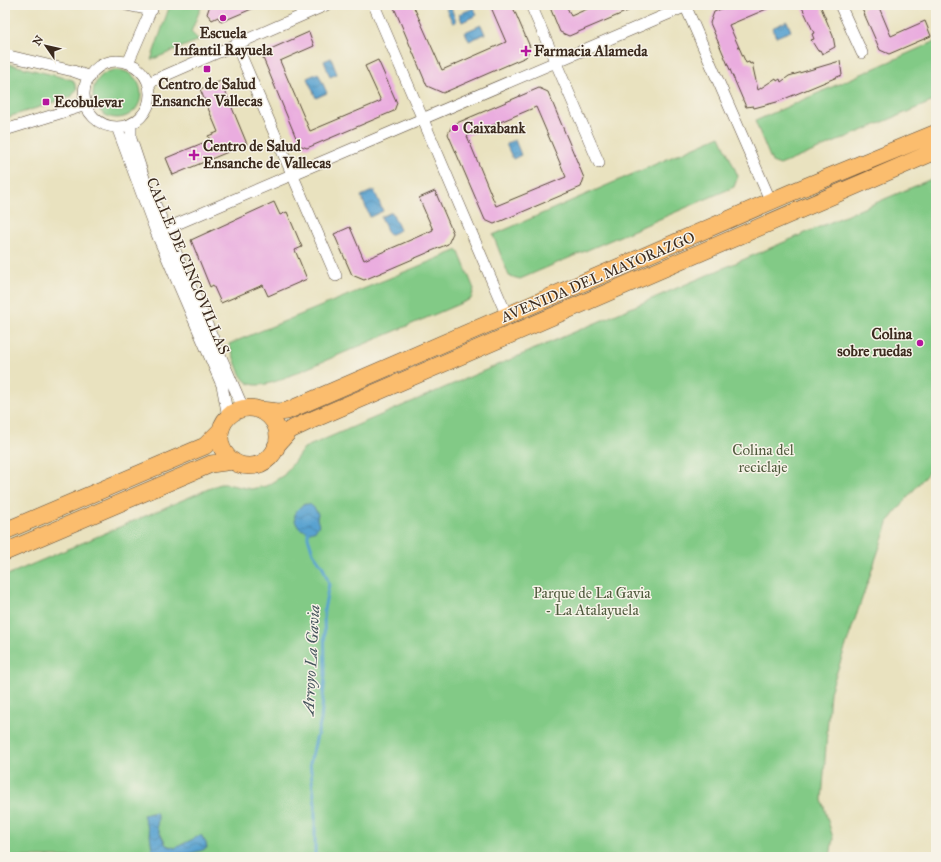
<svg xmlns="http://www.w3.org/2000/svg" width="941" height="862" viewBox="0 0 941 862" font-family="'IM FELL Great Primer',serif">
  <style>
    .green { fill: #82ca86; stroke: #5e7a52 }
    .water { fill: url(#water-waves); stroke: #4a6677 }
    .lines { fill: none; stroke-linecap: round; stroke-linejoin: round }
    .stream { stroke: #58a2d0; stroke-width: 3 }
    .building { fill: #eaaddf; fill-rule: evenodd }
    .street-casing { stroke: #554636; stroke-width: 12 }
    .primary-casing { stroke: #554636; stroke-width: 18 }
    .street { stroke: #fff; stroke-width: 11 }
    .primary { stroke: #fbbd6e; stroke-width: 17 }
    .poi-dot { fill: #b5179e; stroke: #f7f3e8; stroke-width: 1.5 }
    .labels { text-anchor: middle; dominant-baseline: central; stroke-width: 3; stroke-linejoin: round; paint-order: stroke }
    .poi-label { font-size: 15px; font-weight: bold; fill: #3b2a1e; stroke: #f7f3e8; text-anchor: start }
    .street-label { font-size: 15px; fill: #3b2a1e; stroke: #f7f3e8 }
    .park-label { font-size: 15px; fill: #505a3d; stroke: #f7f3e8 }
    .water-label { font-size: 16px; font-style: italic; fill: #45545c; stroke: #f7f3e8 }
  </style>
  <defs>
    <pattern id="water-waves" width="16" height="10" patternUnits="userSpaceOnUse"><rect width="16" height="10" fill="#58a2d0"/><path d="M0 5q4-4 8 0t8 0" fill="none" stroke="#4a84a8"/></pattern>
  </defs>
  <rect width="100%" height="100%" fill="#f7f3e8"/>
  <filter id="ink" filterUnits="userSpaceOnUse"><feTurbulence type="fractalNoise" baseFrequency=".025" numOctaves="2"/><feDisplacementMap in="SourceGraphic" scale="8" xChannelSelector="R" yChannelSelector="G"/><feConvolveMatrix kernelMatrix="1 2 1 2 8 2 1 2 1" color-interpolation-filters="sRGB"/></filter>
  <filter id="wash" filterUnits="userSpaceOnUse"><feTurbulence type="fractalNoise" baseFrequency=".012" numOctaves="4" result="noise"/><feDisplacementMap in="SourceGraphic" scale="16" xChannelSelector="R" yChannelSelector="G"/><feGaussianBlur stdDeviation="0.9" result="paint"/><feColorMatrix in="noise" values="0 0 0 0 0 0 0 0 0 0 0 0 0 0 0 0 0 1.4 0 .05"/><feComposite in="paint" operator="in"/></filter>
  <g filter="url(#wash)">
    <rect width="100%" height="100%" fill="#e9e2bf"/>
    <path class="green" d="M170,5H202L191,32L199,40L151,60Z
      M936,41V100L780,165L772,162L755,121Z
      M5,63L73,80L77,89L71,97L5,118Z
      M93 94a24 24 0 1 1 48 0a24 24 0 1 1-48 0Z
      M720,136L738,176L734,187L520,279L509,276L493,235Z
      M936,177V463L889,520L830,692L822,800L833,838L830,857H5V576L220,484H226L251,489L266,486L284,475L304,448Z
      M458,250L474,289L471,299L277,381C239,394 241,374 229,344Z"/>
    <path class="water" d="M451,7L456,22L453,23L446,9Z
      M474,8L477,15L462,22L459,14Z
      M787,21L791,31L776,37L772,28Z
      M481,25L485,34L469,41L465,32Z
      M331,58L337,74L330,77L324,61Z
      M318,73L327,93L316,98L307,78Z
      M515,140L521,155L513,159L506,144Z
      M374,190L383,211L370,217L361,196Z
      M392,212L400,230L389,235L381,217Z
      M305,504C312,504 315,508 318,514L317,519L319,525L316,530L310,532L300,529C291,519 294,509 305,504Z
      M156,812L158,818L157,827L166,845L175,848L201,835L206,843L207,848C197,854 165,857 153,857L150,835L143,815Z"/>
    <g class="lines">
      <path class="stream" d="M308,529V537L313,553L323,567L329,584L324,610L325,675L321,720L310,763L315,804V857"/>
    </g>
    <g id="blocks">
      <path class="building" d="M210,5H261L221,22L218,17L212,20L207,14Z
        M393,5H413L442,70L506,42L490,5H512L530,47L526,57L443,93L427,86Z
        M549,5H566L571,16L596,5H642L569,36L560,32Z
        M730,5H776L729,25L746,63L749,62L750,64L752,63L758,90L776,78L777,81L780,79L781,82L789,76L840,61L842,75L777,102L754,108L753,106L746,107L710,23L714,12Z
        M801,5H820L833,36L835,47L822,54L820,50L818,51L811,40L814,39L812,34L814,33Z
        M870,5H878L891,36L925,21L931,36L889,54L880,50L862,9Z
        M309,32L314,46L280,61L310,131L381,101L365,66L378,60L397,103L394,111L307,148L299,145L263,58L266,51Z
        M221,81L247,144L173,175L166,158L210,140L208,136L218,132L200,89Z
        M539,88L548,92L584,178L581,187L494,224L485,220L448,134L452,125ZM536,107L566,177L496,206L467,136Z
        M435,191L453,233L448,244L364,280L352,275L334,234L350,227L364,260L399,245L433,230L419,198Z
        M274,202L280,215L287,212L302,247L295,250L307,279L268,296L263,285L221,303L213,285L210,287L191,240Z"/>
    </g>
  </g>
  <g filter="url(#ink)">
    <use href="#blocks" fill-opacity="0" stroke="#554636" stroke-width="1"/>
    <g class="lines">
      <defs>
        <path id="street" d="M127,5L152,10
          M374,5L507,316
          M531,5L599,163
          M685,5L771,202
          M840,5L862,53
          M236,44L336,276
          M5,55L73,71L90,77
          M84 94a33 33 0 1 1 66 0a33 33 0 1 1-66 0Z
          M128,63L153,5
          M148,83L326,5
          M131,124V139L145,181L240,401L245,408
          M117,127L156,232L222,385L228,417
          M5,130L86,105
          M165,229L689,5"/>
        <path id="primary" d="M220 437a29 29 0 1 1 58 0a29 29 0 1 1-58 0Z
          M260,410L279,412L287,411L790,193L936,133
          M276,446L290,430L305,423L936,151
          M5,531L193,451L205,446L220,431
          M5,552L211,464L233,461"/>
      </defs>
      <use href="#street" class="street-casing"/>
      <use href="#primary" class="primary-casing"/>
      <use href="#street" class="street"/>
      <use href="#primary" class="primary"/>
    </g>
  </g>
  <g class="poi-dot">
    <circle cx="223" cy="18" r="4"/>
    <path d="M524 45h4v4h4v4h-4v4h-4v-4h-4v-4h4z"/>
    <rect x="203" y="65" width="8" height="8" rx="2"/>
    <rect x="42" y="98" width="8" height="8" rx="2"/>
    <circle cx="455" cy="128" r="4"/>
    <path d="M192 149h4v4h4v4h-4v4h-4v-4h-4v-4h4z"/>
    <circle cx="920" cy="343" r="4"/>
  </g>
  <g class="labels">
    <g class="poi-label">
      <text x="223" y="33" text-anchor="middle">Escuela<tspan x="223" dy="17">Infantil Rayuela</tspan></text>
      <text x="534" y="51">Farmacia Alameda</text>
      <text x="207" y="84" text-anchor="middle">Centro de Salud<tspan x="207" dy="17">Ensanche Vallecas</tspan></text>
      <text x="54" y="102">Ecobulevar</text>
      <text x="463" y="128">Caixabank</text>
      <text x="203" y="146">Centro de Salud<tspan x="203" dy="17">Ensanche de Vallecas</tspan></text>
      <text x="912" y="334" text-anchor="end">Colina<tspan x="912" dy="17">sobre ruedas</tspan></text>
    </g>
    <g class="street-label">
      <text transform="translate(188 266) rotate(67)">CALLE DE CINCOVILLAS</text>
      <text transform="translate(598 277) rotate(-23)">AVENIDA DEL MAYORAZGO</text>
    </g>
    <g class="park-label">
      <text x="763" y="450">Colina del<tspan x="763" dy="17">reciclaje</tspan></text>
      <text x="592" y="593">Parque de La Gavia<tspan x="592" dy="17">- La Atalayuela</tspan></text>
    </g>
    <g class="water-label">
      <text transform="translate(311 660) rotate(-87)">Arroyo La Gavia</text>
    </g>
  </g>
  <rect width="941" height="862" fill="none" stroke="#f7f3e8" stroke-width="20"/>
  <g transform="translate(46 46) rotate(304)" stroke="#f7f3e8" stroke-width="3" paint-order="stroke">
  <path d="M0-3L7 15L0 10L-7 15Z" fill="#3b2a1e"/>
  <text y="-6" font-size="11" font-weight="bold" text-anchor="middle" fill="#3b2a1e">N</text>
  </g>
</svg>
